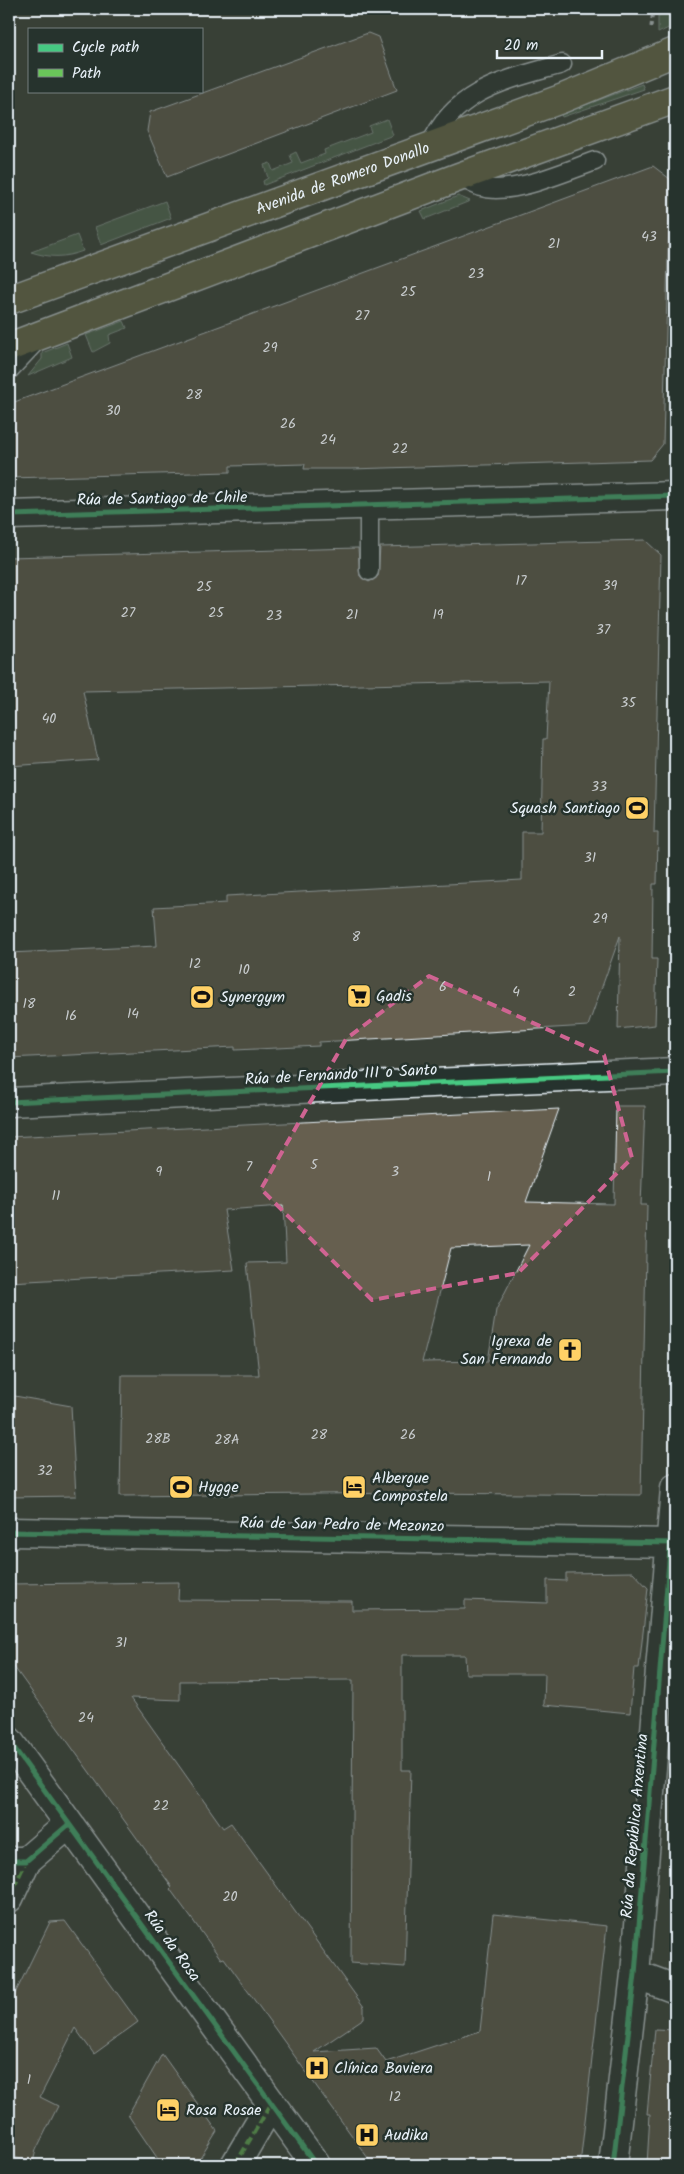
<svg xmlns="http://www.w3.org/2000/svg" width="684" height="2174" viewBox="0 0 684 2174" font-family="Kalam,sans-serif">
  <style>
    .green { fill: #567056; stroke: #9fb0a7 }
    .building { fill: #665f4f; stroke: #e8f1f8; fill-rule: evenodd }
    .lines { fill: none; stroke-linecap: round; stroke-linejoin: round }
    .lane-casing { stroke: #e8f1f8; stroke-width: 21 }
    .street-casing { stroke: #e8f1f8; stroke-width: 31 }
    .primary-casing { stroke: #e8f1f8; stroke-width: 31 }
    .path { stroke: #e8f1f8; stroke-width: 3; stroke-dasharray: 4 4; stroke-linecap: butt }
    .lane { stroke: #26332d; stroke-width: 18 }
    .street { stroke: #26332d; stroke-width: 28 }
    .primary { stroke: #71704a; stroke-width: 28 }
    .quiet { stroke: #6ac65a; stroke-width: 4; stroke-dasharray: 8 4; stroke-linecap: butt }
    .cycleway-casing { stroke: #26332d; stroke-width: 8 }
    .cycleway { stroke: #46c982; stroke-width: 5 }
    .marked { fill: none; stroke: #cf6492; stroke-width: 4; stroke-dasharray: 10 6; stroke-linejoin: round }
    .labels { text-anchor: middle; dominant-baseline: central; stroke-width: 5; stroke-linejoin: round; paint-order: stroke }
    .number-label { font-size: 14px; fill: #c8ccce }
    .street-label { font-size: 16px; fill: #e8f1f8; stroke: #26332d }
    .poi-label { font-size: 16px; fill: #e8f1f8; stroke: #26332d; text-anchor: start }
  </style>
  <rect width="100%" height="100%" fill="#394037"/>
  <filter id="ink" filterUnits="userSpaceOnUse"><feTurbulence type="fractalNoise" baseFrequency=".02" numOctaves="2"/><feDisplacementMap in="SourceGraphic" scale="10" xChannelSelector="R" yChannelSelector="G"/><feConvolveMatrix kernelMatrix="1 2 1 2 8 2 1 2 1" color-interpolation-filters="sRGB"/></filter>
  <g filter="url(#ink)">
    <path class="green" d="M675,10V25L658,33V16Z
      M642,84L644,89L562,117L561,114Z
      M387,119L393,135L264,185L263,181L268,178L264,165L270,163L273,171L293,163L290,155L296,152L301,163L325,154L324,150L371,132L369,126Z
      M458,196L470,201L425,219L421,211Z
      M165,201L171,218L101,245L95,227Z
      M77,235L83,251C64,258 50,258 31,252Z
      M124,321L127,328L109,335L110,343L93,352L86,335Z
      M67,343L72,357L28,376L42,359V353Z"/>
    <path class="building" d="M368,33L378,37L397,90L167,177L147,131L150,112Z
      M653,166L670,179L663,444L650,460L351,469H304L305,464L230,466V472L9,478V404Z
      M645,540L661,555L654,833H658L657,884H653L652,959H657L655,1025L618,1029L620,936L588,1026L319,1042V1046L235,1050V1047L9,1058V953L157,946L154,907L226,903V896L522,880V832H541L543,739H546L549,681L83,691L98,760L9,766V557L358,548L360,576L369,582L378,576L380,547Z
      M616,1106H645L641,1205H647L641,1495L416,1493L120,1496L122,1375H259L247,1263L286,1262L283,1206L224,1210L234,1270L9,1282V1137L559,1109L526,1202L614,1204ZM529,1245L496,1310L488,1361L422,1362L451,1248Z
      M9,1395L71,1406L76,1496L9,1497Z
      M633,1572L648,1588L639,1668H634L630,1713L544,1705L545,1674H466L465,1655H402V1770H411L405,1967L351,1963L353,1680L180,1681V1700L131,1698L223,1828L231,1823L364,2007V2018L314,2052L376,2048L386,2062L480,2031L493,1914L607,1926L580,2165H373L224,1958L221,1959L170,1889L172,1887L9,1660V1584L179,1582L178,1600L352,1601V1610L465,1609V1600L547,1603V1580L566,1581V1573Z
      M65,1921L138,2022L94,2054L75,2028L40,2097L58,2106L36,2150L33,2162L9,2156V2006L50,1922Z
      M655,2029L675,2030V2165H647L650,2114H647Z
      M162,2054L217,2131L196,2165H162L128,2115Z"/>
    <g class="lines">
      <defs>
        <path id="lane" d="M430,146C455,89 507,80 562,64
          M459,177C466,180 474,184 481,187C511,196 566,171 595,161
          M9,370L39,338
          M369,507V571"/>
        <path id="street" d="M9,515L675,496
          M9,1102L675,1072
          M9,1532L675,1543
          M9,1741L316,2165
          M9,1861H26L68,1825
          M9,1898L26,1861
          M635,1974L675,1989
          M235,2165L271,2104
          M613,2165L635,1974L675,1488"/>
        <g id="primary">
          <path id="s1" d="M9,300L561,99L675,52"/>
          <path d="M9,347L459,177L675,99"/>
        </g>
      </defs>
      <use href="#lane" class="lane-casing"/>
      <use href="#street" class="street-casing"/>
      <use href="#primary" class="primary-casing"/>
      <path class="path" d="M651,27L653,9"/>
      <use href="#lane" class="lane"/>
      <use href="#street" class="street"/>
      <use href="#primary" class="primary"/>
      <path class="quiet" d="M9,1898L26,1861
        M235,2165L271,2104"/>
      <defs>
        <path id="cycleway" d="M9,515L675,496
          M9,1102L675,1072
          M9,1532L675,1543
          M9,1741L316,2165
          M9,1861H26L68,1825
          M613,2165L635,1974L675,1488"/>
      </defs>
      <use href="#cycleway" class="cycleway-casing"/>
      <use href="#cycleway" class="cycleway"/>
    </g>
  </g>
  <path d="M0 0H684V2174H0ZM429,976L604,1055L632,1158L518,1273L372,1300L261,1189L346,1039Z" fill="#394037" fill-opacity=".55" fill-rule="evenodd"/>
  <path class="marked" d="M429,976L604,1055L632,1158L518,1273L372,1300L261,1189L346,1039Z"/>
  <defs>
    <symbol id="stadium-square" viewBox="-11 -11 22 22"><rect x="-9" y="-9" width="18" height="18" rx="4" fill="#ffd166" stroke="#26332d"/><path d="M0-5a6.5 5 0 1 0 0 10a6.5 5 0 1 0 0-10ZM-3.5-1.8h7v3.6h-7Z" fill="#111"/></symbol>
    <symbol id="supermarket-square" viewBox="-11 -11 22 22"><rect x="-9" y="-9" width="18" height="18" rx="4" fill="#ffd166" stroke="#26332d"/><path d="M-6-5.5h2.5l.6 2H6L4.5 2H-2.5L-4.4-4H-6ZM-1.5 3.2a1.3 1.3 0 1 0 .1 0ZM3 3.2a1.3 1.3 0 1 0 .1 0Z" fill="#111"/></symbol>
    <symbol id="church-square" viewBox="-11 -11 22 22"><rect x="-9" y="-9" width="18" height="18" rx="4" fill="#ffd166" stroke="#26332d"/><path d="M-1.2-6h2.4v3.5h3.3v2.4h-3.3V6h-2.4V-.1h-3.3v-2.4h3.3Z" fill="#111"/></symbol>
    <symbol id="hotel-square" viewBox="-11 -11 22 22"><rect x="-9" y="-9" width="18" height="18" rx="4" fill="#ffd166" stroke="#26332d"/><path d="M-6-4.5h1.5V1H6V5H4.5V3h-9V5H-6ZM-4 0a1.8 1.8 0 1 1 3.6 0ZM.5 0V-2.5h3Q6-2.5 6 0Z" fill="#111"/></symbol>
    <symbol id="hospital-square" viewBox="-11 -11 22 22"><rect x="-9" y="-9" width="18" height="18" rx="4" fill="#ffd166" stroke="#26332d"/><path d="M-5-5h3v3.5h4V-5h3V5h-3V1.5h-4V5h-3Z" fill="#111"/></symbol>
  </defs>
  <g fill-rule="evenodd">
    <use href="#stadium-square" x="623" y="794" width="28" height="28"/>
    <use href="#supermarket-square" x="345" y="982" width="28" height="28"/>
    <use href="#stadium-square" x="188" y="983" width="28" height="28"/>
    <use href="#church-square" x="556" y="1336" width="28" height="28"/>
    <use href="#stadium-square" x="167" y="1473" width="28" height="28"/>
    <use href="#hotel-square" x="340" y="1473" width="28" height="28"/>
    <use href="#hospital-square" x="303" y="2054" width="28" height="28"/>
    <use href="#hotel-square" x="154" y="2096" width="28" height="28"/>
    <use href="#hospital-square" x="353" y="2121" width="28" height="28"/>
  </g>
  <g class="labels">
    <g class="number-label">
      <text x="649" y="237">43</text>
      <text x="554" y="244">21</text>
      <text x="476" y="274">23</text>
      <text x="408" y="292">25</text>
      <text x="362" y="316">27</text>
      <text x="270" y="348">29</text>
      <text x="194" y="395">28</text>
      <text x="113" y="411">30</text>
      <text x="288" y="424">26</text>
      <text x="328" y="440">24</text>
      <text x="400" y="449">22</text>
      <text x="521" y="581">17</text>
      <text x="610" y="586">39</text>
      <text x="204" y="587">25</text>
      <text x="128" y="613">27</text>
      <text x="216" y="613">25</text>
      <text x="352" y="615">21</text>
      <text x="438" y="615">19</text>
      <text x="274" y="616">23</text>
      <text x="603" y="630">37</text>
      <text x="628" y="703">35</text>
      <text x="49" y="719">40</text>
      <text x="599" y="787">33</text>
      <text x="590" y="858">31</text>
      <text x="600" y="919">29</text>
      <text x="356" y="937">8</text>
      <text x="195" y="964">12</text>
      <text x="244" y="970">10</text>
      <text x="443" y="987">6</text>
      <text x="516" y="992">4</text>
      <text x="572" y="992">2</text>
      <text x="29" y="1004">18</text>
      <text x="133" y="1014">14</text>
      <text x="71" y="1016">16</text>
      <text x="314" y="1165">5</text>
      <text x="249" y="1167">7</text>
      <text x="159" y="1172">9</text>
      <text x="395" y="1172">3</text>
      <text x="489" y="1177">1</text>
      <text x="56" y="1196">11</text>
      <text x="319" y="1435">28</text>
      <text x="408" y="1435">26</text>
      <text x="158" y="1439">28B</text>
      <text x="227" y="1440">28A</text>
      <text x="45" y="1471">32</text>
      <text x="121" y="1643">31</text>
      <text x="86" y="1718">24</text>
      <text x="161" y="1806">22</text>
      <text x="230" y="1897">20</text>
      <text x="29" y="2080">1</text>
      <text x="395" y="2097">12</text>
    </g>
    <g class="street-label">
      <text stroke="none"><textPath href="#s1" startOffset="355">Avenida de Romero Donallo</textPath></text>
      <text transform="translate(162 499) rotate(-1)">Rúa de Santiago de Chile</text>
      <text transform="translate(341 1075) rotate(-3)">Rúa de Fernando III o Santo</text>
      <text transform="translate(342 1525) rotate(1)">Rúa de San Pedro de Mezonzo</text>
      <text transform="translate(635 1826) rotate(-85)">Rúa da República Arxentina</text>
      <text transform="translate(172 1946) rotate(54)">Rúa da Rosa</text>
    </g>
    <g class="poi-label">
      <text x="620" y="808" text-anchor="end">Squash Santiago</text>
      <text x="376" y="996">Gadis</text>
      <text x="220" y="997">Synergym</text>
      <text x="552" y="1341" text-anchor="end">Igrexa de<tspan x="552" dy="18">San Fernando</tspan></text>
      <text x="372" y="1478">Albergue<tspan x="372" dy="18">Compostela</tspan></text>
      <text x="198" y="1487">Hygge</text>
      <text x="334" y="2068">Clínica Baviera</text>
      <text x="186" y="2110">Rosa Rosae</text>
      <text x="384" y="2135">Audika</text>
    </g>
  </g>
  <rect width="684" height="2174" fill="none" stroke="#26332d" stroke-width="30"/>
  <rect x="15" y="15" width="654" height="2144" fill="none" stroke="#e8f1f8" stroke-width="2" filter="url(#ink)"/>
  <rect x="28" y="28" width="175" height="65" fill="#26332d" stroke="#747f7e"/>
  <rect x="38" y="44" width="25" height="8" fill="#46c982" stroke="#747f7e"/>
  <text x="72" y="52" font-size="15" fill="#e8f1f8">Cycle path</text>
  <rect x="38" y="69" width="25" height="8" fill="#6ac65a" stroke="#747f7e"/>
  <text x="72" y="78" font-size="15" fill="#e8f1f8">Path</text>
  <path d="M497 50v8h105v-8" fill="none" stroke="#e8f1f8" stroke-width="2.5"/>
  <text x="504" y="50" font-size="15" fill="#e8f1f8" stroke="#26332d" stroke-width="4" paint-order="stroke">20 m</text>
</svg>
